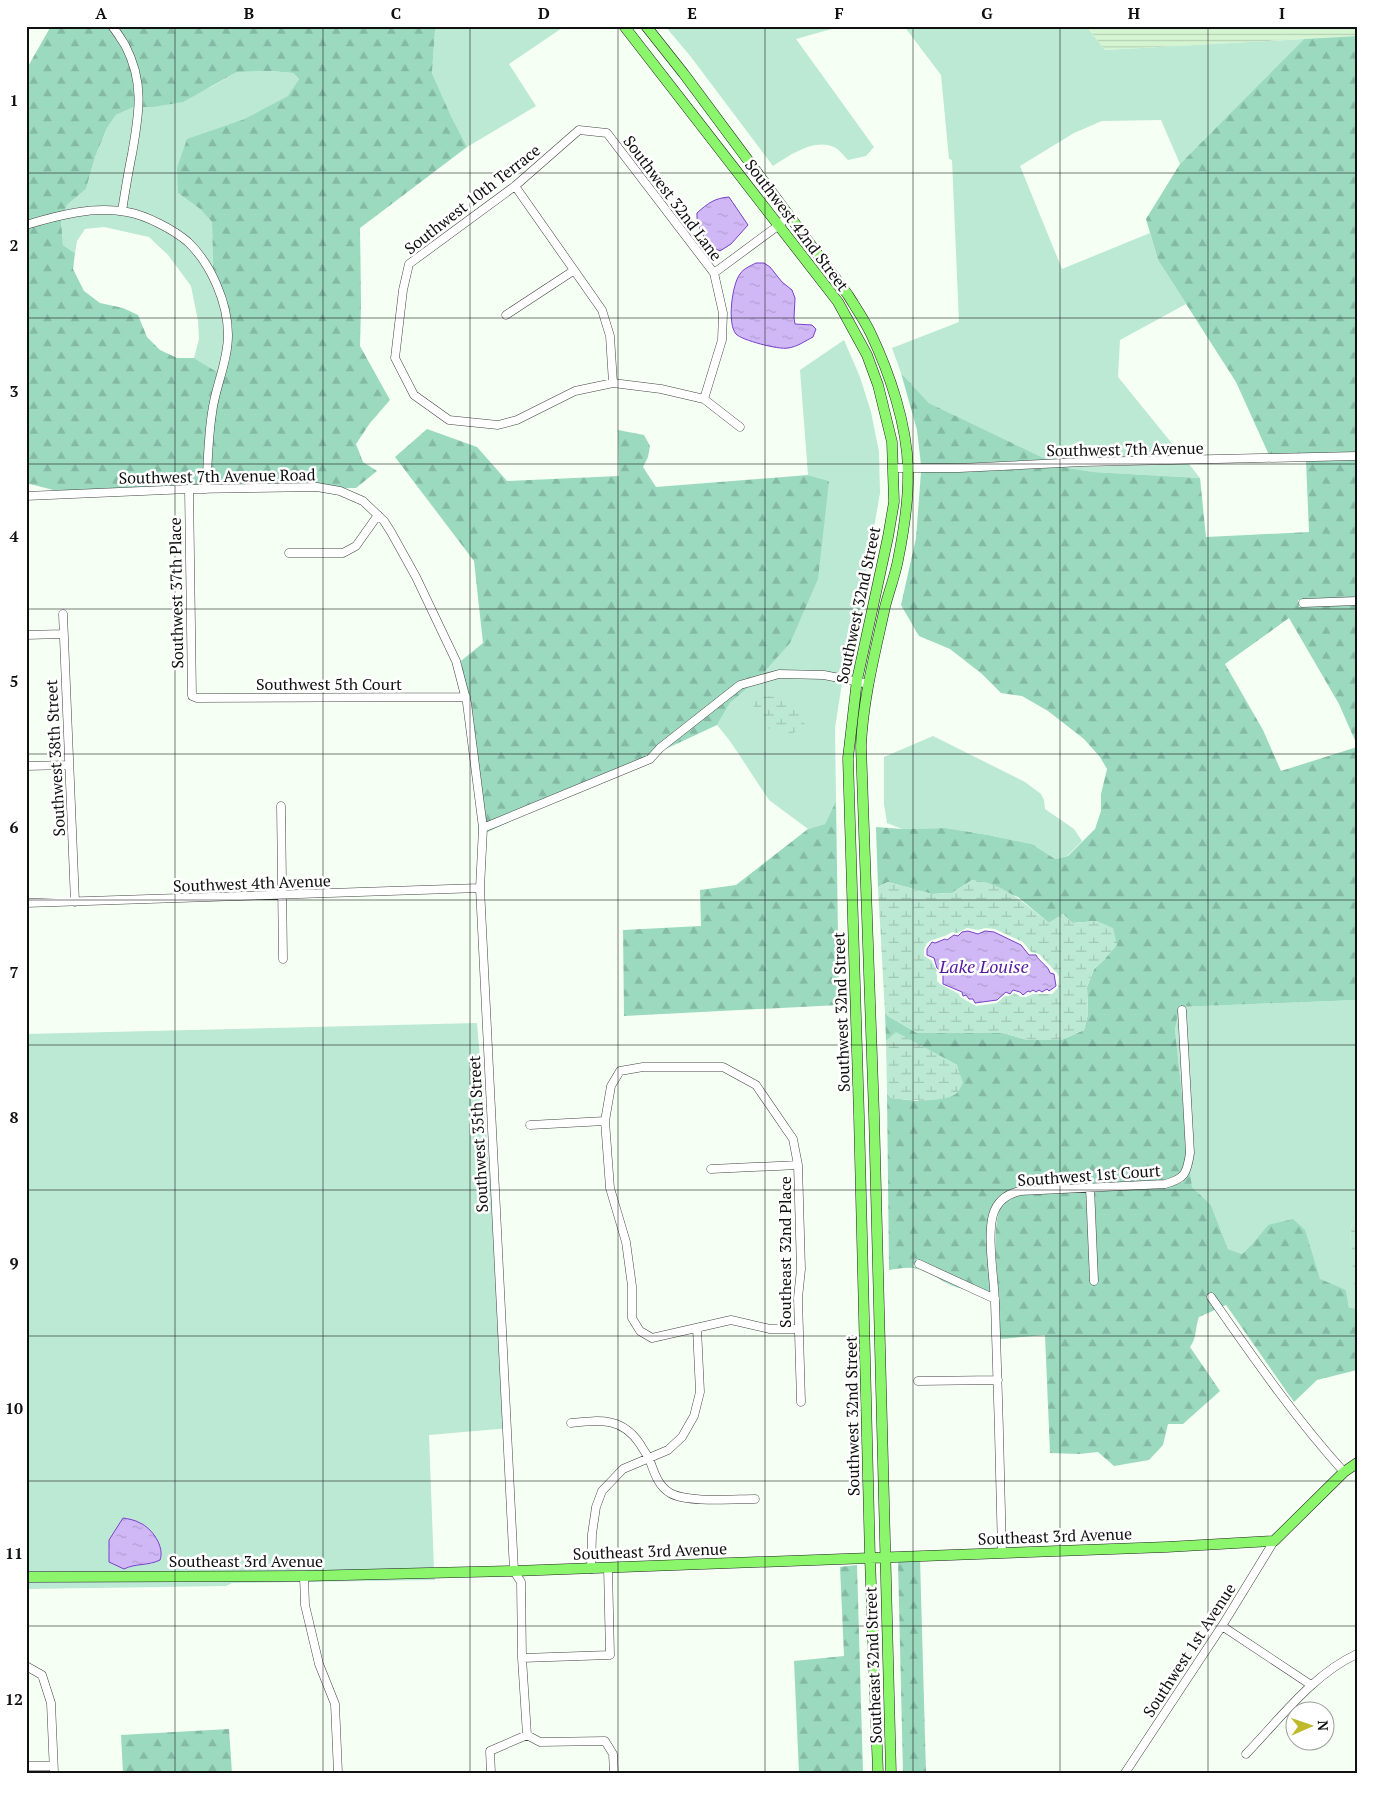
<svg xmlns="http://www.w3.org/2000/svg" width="1383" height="1799" viewBox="0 0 1383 1799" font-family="'PT Serif',serif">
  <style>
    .farmland { fill: url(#farmland-rules) }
    .green { fill: #bce9d3; fill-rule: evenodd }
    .forest { fill: url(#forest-firs); fill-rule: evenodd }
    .wetland { fill: url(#wetland-marsh); fill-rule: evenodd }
    .water { fill: url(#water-ripples); stroke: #7a40cc }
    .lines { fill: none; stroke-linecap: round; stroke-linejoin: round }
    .minor-casing { stroke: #434343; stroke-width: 9 }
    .major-casing { stroke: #212121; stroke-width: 11 }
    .minor { stroke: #fff; stroke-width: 8 }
    .major { stroke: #8bf66b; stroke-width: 10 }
    .grid { fill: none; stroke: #101010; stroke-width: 1; stroke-opacity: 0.55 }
    .labels { text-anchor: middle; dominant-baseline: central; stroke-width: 5; stroke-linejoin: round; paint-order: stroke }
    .street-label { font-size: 16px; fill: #101010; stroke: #fff }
    .water-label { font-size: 18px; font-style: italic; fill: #5719a1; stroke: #fff }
    .neatline { fill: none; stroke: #101010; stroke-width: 2 }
    .grid-label { font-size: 16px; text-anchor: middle; font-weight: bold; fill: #101010 }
  </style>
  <defs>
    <pattern id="farmland-rules" width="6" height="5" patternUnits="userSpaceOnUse" patternTransform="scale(1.25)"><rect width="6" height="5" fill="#d5f5d2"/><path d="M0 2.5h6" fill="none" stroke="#b6d1b3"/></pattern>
    <pattern id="forest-firs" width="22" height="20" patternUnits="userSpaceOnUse" patternTransform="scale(1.25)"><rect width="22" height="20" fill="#9bdabf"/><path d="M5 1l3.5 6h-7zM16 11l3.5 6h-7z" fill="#84baa3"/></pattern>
    <pattern id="wetland-marsh" width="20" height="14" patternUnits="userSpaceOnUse" patternTransform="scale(1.25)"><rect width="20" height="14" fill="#bce9d3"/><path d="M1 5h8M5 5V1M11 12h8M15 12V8" fill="none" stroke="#a1c7b4"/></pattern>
    <pattern id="water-ripples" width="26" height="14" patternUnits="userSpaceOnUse" patternTransform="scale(1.25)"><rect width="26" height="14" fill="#d0b8f6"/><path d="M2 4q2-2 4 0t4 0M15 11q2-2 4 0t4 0" fill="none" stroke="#b29dd2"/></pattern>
  </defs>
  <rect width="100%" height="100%" fill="#f5fff3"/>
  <path class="farmland" d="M1086,26H1357V36L1105,50Z"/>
  <path class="green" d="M436,26H565L509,64L536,106L467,147L451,116L432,73L435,31Z
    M665,26H842L796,39L874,147L866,156L848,160C844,156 839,149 834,147C814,138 790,155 773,166L691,57Z
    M904,26H1086L1105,50L1304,39L1180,164L1161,120L1102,121L1074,133L1020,166L1062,269L1150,233L1158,260L1186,304L1120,340L1118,377L1183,457L1048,460L929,403L901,373L892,348L959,322L952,160L949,159L941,75Z
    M271,71L293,73L299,79L289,96L242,120L178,193L200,209L212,222L213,269L229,318L230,359L222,375L194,358L199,339L198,321L191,286L168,255L149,237L104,227L85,229L77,241L75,253L63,245L61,220L67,205L86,189L95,157L107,128L116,115L134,107H153L211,87L237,72Z
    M844,340L860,377L871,412L879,452L880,493L858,620L842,683L835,728L836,801L825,824L808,829L769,800L730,741L717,725L730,703L756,681L829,481L808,475L800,370Z
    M1189,464L1200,478L1092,472L1062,467Z
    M933,736L1025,782L1041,794L1044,800L1045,809L1074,829L1082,841L1067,856L1055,859L1032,844L988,835L946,828L902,829L887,823L884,804V757Z
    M1357,1000V1221L1353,1222L1350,1230L1357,1309L1349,1308L1346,1290L1320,1280L1313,1259L1268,1225L1253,1243L1242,1254L1228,1249L1211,1205L1192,1187L1175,1030L1178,1007Z
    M477,1023L511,1428L429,1435L434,1570L304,1573H26V1034ZM150,1530L160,1547L152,1564H134Z
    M435,1577V1580L232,1583L226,1586L26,1589V1580Z"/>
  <path class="forest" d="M51,26H436L435,31L432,73L451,116L467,147L360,228L361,304L360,346L390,400L370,423L356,444L363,462L377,471L356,488L65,493L26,483V70ZM271,71L293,73L299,79L288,96L242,120L187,139L177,168L178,193L200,209L212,222L213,269L229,318L230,359L222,375L194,358H177L160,350L147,337L138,315L123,308L100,303L84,291L73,269L75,253L63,245L61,220L67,205L86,189L95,157L107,128L116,115L134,107H153L183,102L237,72Z
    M1357,36V452L1269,455L1236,382L1158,260L1146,219L1180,164L1304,39Z
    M901,373L929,403L1048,460L921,465L917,430Z
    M427,429L477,447L507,481L619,476L618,430L644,435L650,446L648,457L643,467L656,487L808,475L829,481L818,579L790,643L756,681L730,703L717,725L479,836L473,732L461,661L483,643L474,561L395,457Z
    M1357,460V598L1298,600L1299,607L1357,605V745L1339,704L1289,618L1225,664L1263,730L1281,771L1357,747V1000L1179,1007L1175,1030L1192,1187L1211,1205L1228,1249L1242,1254L1253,1243L1268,1225L1293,1219L1305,1230L1320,1279L1346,1290L1349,1308L1357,1309V1370L1317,1380L1294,1402L1226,1305L1199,1317C1195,1327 1197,1338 1190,1347L1220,1391L1183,1424H1168L1163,1445L1149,1460L1114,1466L1098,1452L1079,1454L1050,1453L1045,1335L1000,1339L999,1300L1000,1298L999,1297C998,1275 989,1216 1005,1201C1011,1196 1020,1195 1027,1194L1165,1188L1183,1182L1180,1175L1164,1180L1026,1187C1002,1191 993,1198 987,1223L991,1293L917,1259L913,1266L964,1289C945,1286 932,1271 913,1268C905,1267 897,1269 889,1270L887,1093L891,1098L918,1101L957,1065L896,1033L886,1041L885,1012L888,1016L917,1033H1003L1028,1040H1061L1084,1030L1088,1014L1087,987L1094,969L1105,959L1097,921L1072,923L1063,914L1049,923L1018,897L972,880L952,893L932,894L888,882L878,887L876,827L902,829L946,828L988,835L1032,844L1055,859L1068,856L1095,829L1101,811V794L1107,769L1100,757L1084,739L1048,711L1022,696L1001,693L982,674L950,649L919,636L901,605L916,538L921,472H959L1062,467L1093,472L1200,478L1206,537L1309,532L1306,461Z
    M836,801L839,1005L624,1016L623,930L701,926L700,890L736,885L808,829L825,824Z
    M920,1559L926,1773H903L898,1561Z
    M857,1565L863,1773H799L794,1661L844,1656L840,1567Z
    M229,1729L232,1773H123L121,1735Z"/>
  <path class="wetland" d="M777,696L792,699L803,713L805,728L790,734L769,729L755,713L753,703L758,697Z
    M972,880C1003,882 1026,905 1049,923L1063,914L1073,923L1097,921L1113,928L1117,945L1105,959L1094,969L1087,987L1088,1014L1084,1030L1061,1040H1028L1003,1033H917L888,1016L885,1012L878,887L888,882L932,894L952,893ZM967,928L978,930L985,928L995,929L1023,942L1031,952L1039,954L1057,973L1059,977L1058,988L1052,994H1033L1026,997H1021L1014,993L1009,996H1005L997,1003L976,1006L960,997L959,994L940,984L937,981V971L931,960L924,956C922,936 940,941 952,932L957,933Z
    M896,1032L957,1065L963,1083C961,1086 959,1091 957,1093C944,1104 907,1100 891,1098L887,1093L886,1041Z
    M1357,1221V1297L1354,1284L1350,1230L1353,1222Z"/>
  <path class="water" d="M729,197L748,225L731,244L720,251C707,245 696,228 697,213C708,203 715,198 729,197Z
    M756,263H764L770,267L782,282L792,290L795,298L794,318L795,324L812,325L816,329L813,337C805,341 797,347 788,348C779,350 741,340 736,334C727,324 732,284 740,274C743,269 750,266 756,263Z
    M968,931L978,934L985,931L994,932L1021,945L1029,955H1036C1039,962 1048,965 1050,973L1054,974L1056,986L1049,991L1047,989L1042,992L1039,990L1036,992L1033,990L1030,992L1028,991L1023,995L1020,992L1013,990L1010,994L1006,992L997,1000L975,1003L973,999H969L966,995L963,996L962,992L943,984V972L937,968L934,958L927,955V949L932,942L935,943L945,939L947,940L954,935L958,936L962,932Z
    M123,1518C129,1519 135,1520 140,1523C152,1528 165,1547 160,1560C148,1566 136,1563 124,1569L109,1562V1540Z"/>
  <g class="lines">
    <defs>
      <path id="minor" d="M112,26C117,32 121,39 125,45C145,83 139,114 132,154C128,173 125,192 122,211
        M579,130L607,133L714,273L723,313L722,340L704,399L661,389L613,383L575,391L517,420L498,425L449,420L414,395L395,358L403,290L409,264L515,186Z
        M515,186L602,310L610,336L613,383
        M26,225C59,215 93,206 127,212C146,215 174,230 188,242C211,264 228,303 228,335C228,362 215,387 212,413C208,438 208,464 206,489
        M714,273L779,225L788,216
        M506,315L573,271
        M704,399L740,427
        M894,468H959L1083,462L1357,456
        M189,489L192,696L197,698L466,697
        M26,496L189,489L317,487L340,491L363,501L384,521L391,532L416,577L456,661L467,703L483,828L480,888L514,1571L521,1582L522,1658L527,1735
        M289,553H343L356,546L378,515
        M1303,603L1357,601
        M63,614L75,902
        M26,635L63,634
        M26,766L69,765
        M281,806L283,959
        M483,828L650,759L660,748L740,685L779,674L824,675L869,684
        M26,903L480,888
        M530,1125L605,1121
        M711,1169L798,1165
        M1090,1187L1094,1281
        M919,1264L995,1299
        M1211,1297C1253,1357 1295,1418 1344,1472
        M798,1329H770L731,1320L652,1338L640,1331L632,1318V1286L626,1242L610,1188L605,1121L611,1086L620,1071L643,1067H723L756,1085L793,1139L798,1165L801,1269L798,1298L801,1402
        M918,1381L998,1380
        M571,1423C600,1420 622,1417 640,1444C643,1450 648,1455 650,1461C654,1472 658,1486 670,1493C687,1503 734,1499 755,1499
        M1002,1552C1000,1469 998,1385 995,1302C994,1279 987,1235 993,1215C997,1201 1007,1194 1020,1191L1165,1184C1185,1179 1187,1173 1190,1153L1182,1010
        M591,1569L592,1534L596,1507L602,1491L623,1469L668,1450L682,1437L694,1416L700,1392L697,1328
        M304,1576L305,1605L319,1664L335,1704L338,1773
        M1222,1626L1311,1685
        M522,1658L610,1655L608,1568
        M26,1666L42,1675L51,1703L54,1773
        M1246,1754C1279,1720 1313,1674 1357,1654
        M26,1766H53
        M491,1773L490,1751L527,1735L540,1742L605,1741L613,1754L614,1773
        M1125,1773L1222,1626L1274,1541"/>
      <path id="major" d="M624,26L838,302L867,355L878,385L892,442L894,502L888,537L857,680L848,758L859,1116L870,1558L878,1773
        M646,26L684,74L848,295C856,308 865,321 871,334C890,374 907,425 908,469C909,500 904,530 898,560C895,576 889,591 885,607C875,653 863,699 861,746L874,1114L891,1773
        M26,1577L304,1576L514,1571L1167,1547L1274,1541L1344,1472L1357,1463"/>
    </defs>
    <use href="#minor" class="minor-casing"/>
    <use href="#major" class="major-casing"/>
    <use href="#minor" class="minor"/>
    <use href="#major" class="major"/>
  </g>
  <path class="grid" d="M175,26V1773M323,26V1773M470,26V1773M618,26V1773M765,26V1773M913,26V1773M1060,26V1773M1208,26V1773M26,173H1357M26,318H1357M26,464H1357M26,609H1357M26,754H1357M26,900H1357M26,1045H1357M26,1190H1357M26,1336H1357M26,1481H1357M26,1626H1357"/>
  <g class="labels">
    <g class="street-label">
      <text transform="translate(673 198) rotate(53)">Southwest 32nd Lane</text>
      <text transform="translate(472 199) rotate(-38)">Southwest 10th Terrace</text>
      <text transform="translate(797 225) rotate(53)">Southwest 42nd Street</text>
      <text transform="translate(1125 449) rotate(-1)">Southwest 7th Avenue</text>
      <text transform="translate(217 476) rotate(-1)">Southwest 7th Avenue Road</text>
      <text transform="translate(176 593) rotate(-91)">Southwest 37th Place</text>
      <text transform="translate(858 605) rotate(-78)">Southwest 32nd Street</text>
      <text x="329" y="684">Southwest 5th Court</text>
      <text transform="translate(55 758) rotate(-93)">Southwest 38th Street</text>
      <text transform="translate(252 883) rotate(-2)">Southwest 4th Avenue</text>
      <text transform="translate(841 1012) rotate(-92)">Southwest 32nd Street</text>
      <text transform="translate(478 1134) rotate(-93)">Southwest 35th Street</text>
      <text transform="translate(1089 1175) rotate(-4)">Southwest 1st Court</text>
      <text transform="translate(785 1252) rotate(-90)">Southeast 32nd Place</text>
      <text transform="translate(852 1416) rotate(-91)">Southwest 32nd Street</text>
      <text transform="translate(1055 1536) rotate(-2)">Southeast 3rd Avenue</text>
      <text transform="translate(650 1551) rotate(-2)">Southeast 3rd Avenue</text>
      <text x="246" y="1561">Southeast 3rd Avenue</text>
      <text transform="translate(1189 1650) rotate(-57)">Southwest 1st Avenue</text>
      <text transform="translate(873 1665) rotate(-92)">Southeast 32nd Street</text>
    </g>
    <g class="water-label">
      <text x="984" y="966">Lake Louise</text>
    </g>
  </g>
  <rect width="1383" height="1799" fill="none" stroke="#ffffff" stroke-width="55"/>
  <g transform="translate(1310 1726) rotate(88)"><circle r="24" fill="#ffffff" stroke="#9f9f9f"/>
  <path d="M0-4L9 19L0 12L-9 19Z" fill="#bfba29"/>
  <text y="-8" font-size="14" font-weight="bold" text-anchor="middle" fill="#101010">N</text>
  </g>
  <rect x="28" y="28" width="1328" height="1744" class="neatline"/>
  <g class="grid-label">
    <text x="101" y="19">A</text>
    <text x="249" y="19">B</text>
    <text x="396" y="19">C</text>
    <text x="544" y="19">D</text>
    <text x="692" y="19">E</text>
    <text x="839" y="19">F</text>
    <text x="987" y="19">G</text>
    <text x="1134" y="19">H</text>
    <text x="1282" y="19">I</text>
    <text x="14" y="106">1</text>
    <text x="14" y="251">2</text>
    <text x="14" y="397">3</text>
    <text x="14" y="542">4</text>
    <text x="14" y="687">5</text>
    <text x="14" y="833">6</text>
    <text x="14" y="978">7</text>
    <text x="14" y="1123">8</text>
    <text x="14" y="1269">9</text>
    <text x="14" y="1414">10</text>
    <text x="14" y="1559">11</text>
    <text x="14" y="1705">12</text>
  </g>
</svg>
